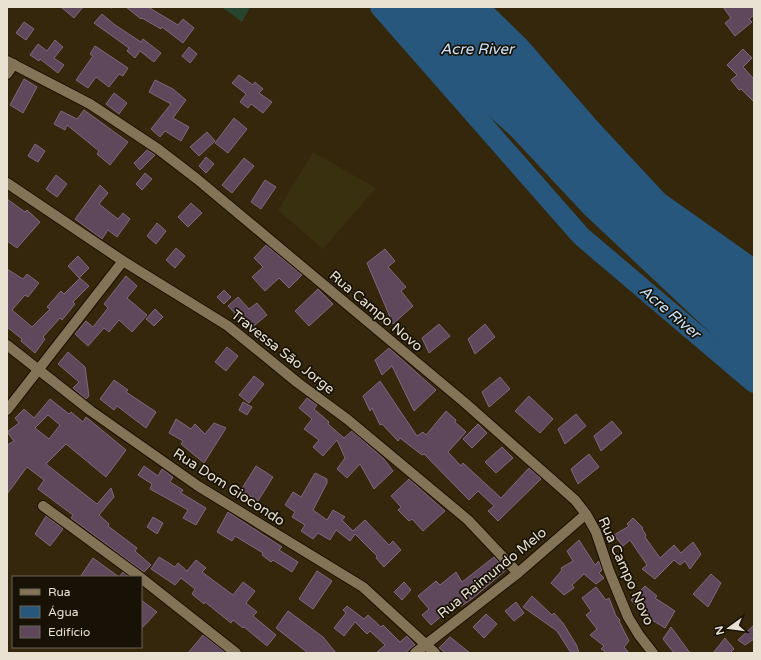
<svg xmlns="http://www.w3.org/2000/svg" width="761" height="660" viewBox="0 0 761 660" font-family="'Varela Round',sans-serif">
  <style>
    .green { fill: #27452f }
    .sand { fill: #393010 }
    .water { fill: #27577d }
    .lines { fill: none; stroke-linecap: round; stroke-linejoin: round }
    .river { stroke: #27577d; stroke-width: 20 }
    .building { fill: #5f475c; stroke: #80677d; fill-rule: evenodd }
    .minor-casing { stroke: #1b1000; stroke-width: 12 }
    .path { stroke: #746951; stroke-width: 2; stroke-dasharray: 3 2; stroke-linecap: butt }
    .minor { stroke: #837457; stroke-width: 10 }
    .labels { text-anchor: middle; dominant-baseline: central; stroke-width: 3.5; stroke-linejoin: round; paint-order: stroke }
    .street-label { font-size: 14px; fill: #e9e1d1; stroke: #171106 }
    .water-label { font-size: 15px; font-style: italic; fill: #cae5fe; stroke: #171106 }
  </style>
  <rect width="100%" height="100%" fill="#34270b"/>
  <path class="green" d="M222,7H250L242,22Z"/>
  <path class="sand" d="M313,152L376,188L323,249L278,210Z"/>
  <path class="water" d="M372,7H493L527,40L597,121L665,194L754,257V374L584,214L511,136L428,62Z"/>
  <g class="lines">
    <path class="river" d="M380,7L581,236L754,383"/>
  </g>
  <path class="building" d="M61,7H83L74,18Z
    M126,7H148L178,25L183,19L194,28L183,43L162,27L161,29L142,18L141,19Z
    M723,7H754V15L749,19L752,22L735,36L725,23L731,18Z
    M102,14L115,25L141,42L143,39L161,53L154,62L140,51L135,58L127,51L129,48L94,23Z
    M24,22L34,29L26,40L16,33Z
    M55,40L63,47L54,58L64,65L58,73L40,59L39,61L30,55L38,44L47,51Z
    M95,46L128,68L123,76L119,74L109,87L96,77L88,88L76,80L93,56L90,54Z
    M189,47L197,54L190,63L182,56Z
    M743,49L752,58L743,67L754,79V102L741,89L739,90L731,80L737,75L727,65Z
    M239,75L253,85L255,82L263,89L259,93L272,102L263,113L251,104L248,108L240,102L246,94L232,83Z
    M24,79L37,87L23,113L10,105Z
    M155,80L173,89L186,100L173,118L189,127L181,141L165,131L160,137L151,129L171,104L149,92Z
    M114,93L127,103L119,114L106,104Z
    M84,110L128,142L110,165L97,154L99,151L67,125L65,130L54,124L61,111L77,119Z
    M234,118L247,129L228,153L215,143Z
    M207,132L215,141L199,156L190,147Z
    M35,144L45,151L38,162L28,156Z
    M147,150L155,155L140,170L134,163Z
    M206,157L214,164L206,173L199,166Z
    M244,158L254,166L232,193L222,185Z
    M145,173L152,179L142,190L136,184Z
    M56,175L67,184L57,197L46,189Z
    M265,180L276,187L261,209L251,202Z
    M100,185L108,193L99,204L118,219L123,213L130,219L117,237L108,230L102,239L75,219Z
    M7,199L25,212L27,210L40,222L17,248L7,241Z
    M191,203L202,213L188,227L178,217Z
    M157,223L166,231L156,244L147,236Z
    M266,245L302,275L289,288L279,278L265,291L252,277L263,267L254,258Z
    M176,248L185,256L175,268L166,260Z
    M385,249L395,261L388,267L406,287L401,291L413,306L393,324L367,263Z
    M78,256L89,268L79,278L68,266Z
    M7,269L23,279L27,274L39,283L28,297L25,295L12,310L32,327L50,309L47,307L61,291L64,294L80,278L89,286L73,302L75,304L62,320L60,318L43,337L45,339L35,353L21,341L22,339L7,327Z
    M126,276L137,286L127,298L147,315L132,332L119,320L109,332L104,328L88,346L75,334L86,321L93,327L108,308L104,304Z
    M318,289L333,304L309,326L295,311Z
    M224,290L231,297L224,304L217,297Z
    M238,297L249,309L257,303L267,315L250,329L228,306Z
    M155,309L163,317L154,326L146,319Z
    M439,324L450,336L429,353L422,338Z
    M485,324L495,337L475,354L468,339Z
    M227,347L238,356L226,371L215,362Z
    M389,348L436,390L414,411L392,366L382,375L375,360Z
    M68,352L85,367L89,396L86,399L73,388L79,382L58,364Z
    M254,376L264,384L249,403L239,395Z
    M500,377L510,389L489,407L482,392Z
    M114,380L128,390L126,392L156,412L146,428L117,406L114,410L100,399Z
    M380,381L417,436L423,432L426,435L446,411L456,420L455,422L466,432L448,452L461,466L463,463L501,498L529,468L541,479L498,521L488,511L494,506L478,491L469,500L424,454L422,455L400,438L398,441L382,424L380,425L372,408L370,411L363,396Z
    M529,396L553,419L540,433L515,411Z
    M307,398L317,405L314,409L329,422L328,424L344,438L352,431L384,459L393,471L374,489L360,464L347,478L337,469L345,458L337,440L323,456L313,447L319,440L304,429L312,419L299,408Z
    M50,399L69,414L71,412L83,422L86,417L126,450L106,477L66,444L46,464L97,504L111,488L114,497L99,515L109,524L108,526L137,548L135,551L151,565L144,572L71,518L73,515L38,489L44,480L27,467L7,494V445L14,441L7,432L19,423L15,418L24,409L34,418ZM48,415L60,425L49,439L35,428Z
    M243,402L252,407L247,415L239,410Z
    M576,414L586,426L565,444L558,429Z
    M176,419L191,429L195,424L205,434L214,423L226,428L204,463L181,444L183,441L169,433Z
    M612,421L622,433L601,451L594,436Z
    M478,424L487,433L472,448L463,439Z
    M502,447L513,458L496,473L485,462Z
    M589,454L599,467L578,484L571,469Z
    M144,466L158,476L162,469L173,477L170,482L183,490L181,493L206,508L196,525L183,518L188,510L150,489L152,484L138,475Z
    M256,466L273,477L258,501L241,490Z
    M315,473L327,479V483L313,510L327,520L333,510L345,517L342,520L353,531L365,520L389,545L393,541L401,550L384,567L376,558L377,556L355,534L350,541L336,530L330,540L318,533L313,539L301,531L305,525L292,517L295,512L285,505L293,492L301,497Z
    M409,479L445,511L423,531L412,519L409,521L398,510L401,507L391,496Z
    M228,512L282,547L279,550L298,562L292,572L273,560L271,562L262,555L263,553L235,536L232,541L217,532Z
    M46,516L63,529L50,546L35,534Z
    M153,517L163,523L157,534L147,527Z
    M633,518L643,528L642,529L646,535L645,537L660,558L674,545L681,553L693,542L701,554L690,569L685,561L680,565L674,560L655,579L642,569L647,565L630,540L623,546L614,535L629,526L627,524Z
    M579,540L595,565L599,561L602,570L599,573L604,578L596,584L584,574L572,585L574,588L564,595L551,583L562,570L561,568L573,561L567,551Z
    M159,557L175,567L178,563L187,571L196,560L206,568L202,572L233,595L243,582L255,591L246,603L257,612L253,616L276,635L267,646L244,627L243,628L233,620L231,623L205,602L204,604L192,594L195,589L181,578L175,585L151,569Z
    M494,557L506,570L473,598L460,607L456,604L431,625L422,615L429,609L418,596L436,581L440,585L456,572L462,582Z
    M93,558L119,577L123,572L129,577H80Z
    M317,571L332,581L313,609L299,599Z
    M711,574L721,583L708,607L693,594Z
    M404,582L411,590L402,600L394,592Z
    M645,586L657,596L655,598L675,611L665,628L644,615L631,600Z
    M596,587L606,600L609,598L616,616L620,620L619,621L629,641L624,647L629,653H607L601,649L604,646L590,635L597,629L586,615L591,611L582,598Z
    M532,596L552,615L554,613L563,623L577,646L579,653H571L557,631L523,607Z
    M141,600L157,612L141,629Z
    M516,602L524,613L514,621L505,611Z
    M347,606L364,619L368,615L381,627L383,625L400,642L407,636L415,645L405,653H376L385,645L370,631L367,634L355,622L344,636L334,628L346,613L343,610Z
    M288,611L323,637L336,653H308L276,628Z
    M486,614L497,624L484,638L473,627Z
    M754,625V639L745,645L738,640Z
    M671,627L690,653H674L663,639Z
    M203,635L226,653H188Z
    M450,637L470,653H446L439,648Z
    M725,638L734,649L730,653H713Z"/>
  <g class="lines">
    <defs>
      <path id="minor" d="M7,61L90,104L158,149L197,179L464,402L575,500L586,514L596,532L609,571L628,617L639,635L653,653
        M7,74L14,64
        M7,183L123,261L228,326L298,383L347,419L468,520L518,573
        M7,345L91,411L198,486L363,587L435,653
        M7,410L123,261
        M43,506L140,577
        M141,578L236,653
        M415,653L518,573L586,514"/>
    </defs>
    <use href="#minor" class="minor-casing"/>
    <path class="path" d="M111,7L112,8"/>
    <use href="#minor" class="minor"/>
  </g>
  <g class="labels">
    <g class="street-label">
      <text transform="translate(376 311) rotate(40)">Rua Campo Novo</text>
      <text transform="translate(283 352) rotate(38)">Travessa São Jorge</text>
      <text transform="translate(229 487) rotate(33)">Rua Dom Giocondo</text>
      <text transform="translate(626 571) rotate(66)">Rua Campo Novo</text>
      <text transform="translate(492 573) rotate(-39)">Rua Raimundo Melo</text>
    </g>
    <g class="water-label">
      <text x="477" y="49">Acre River</text>
      <text transform="translate(670 312) rotate(40)">Acre River</text>
    </g>
  </g>
  <rect width="761" height="660" fill="none" stroke="#e9e1d1" stroke-width="16"/>
  <rect x="12" y="576" width="130" height="72" fill="#171106" stroke="#6b6457"/>
  <rect x="20" y="589" width="20" height="6" fill="#837457" stroke="#6b6457"/>
  <text x="48" y="596" font-size="12" fill="#e9e1d1">Rua</text>
  <rect x="20" y="606" width="20" height="12" fill="#27577d" stroke="#6b6457"/>
  <text x="48" y="616" font-size="12" fill="#e9e1d1">Água</text>
  <rect x="20" y="626" width="20" height="12" fill="#5f475c" stroke="#6b6457"/>
  <text x="48" y="636" font-size="12" fill="#e9e1d1">Edifício</text>
  <g transform="translate(729 628) rotate(256)" stroke="#171106" stroke-width="3" paint-order="stroke">
  <path d="M0-3L7 15L0 10L-7 15Z" fill="#e9e1d1"/>
  <text y="-6" font-size="11" font-weight="bold" text-anchor="middle" fill="#e9e1d1">N</text>
  </g>
</svg>
